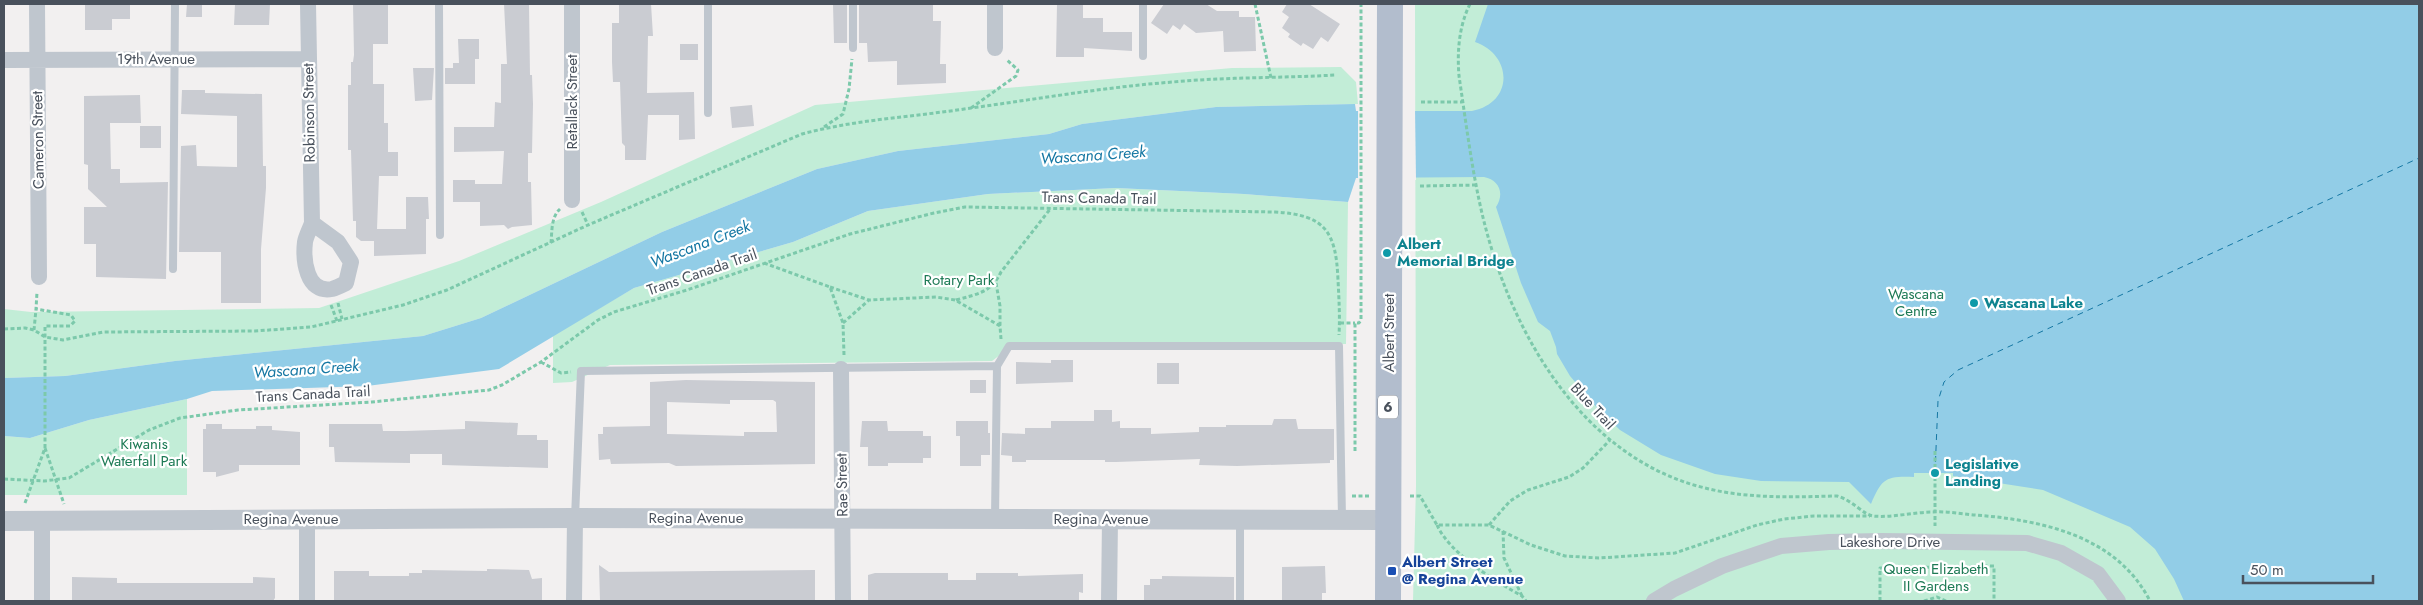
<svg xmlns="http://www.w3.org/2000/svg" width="2423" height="605" viewBox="0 0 2423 605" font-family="Jost,sans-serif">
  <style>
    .green { fill: #c2edd7 }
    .water { fill: #92cde7 }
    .pier { fill: #f2f0f0 }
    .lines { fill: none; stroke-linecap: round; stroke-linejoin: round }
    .ferry { stroke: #1577a3; stroke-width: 1; stroke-dasharray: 6 5; stroke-linecap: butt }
    .building { fill: #caccd2; fill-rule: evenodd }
    .path { stroke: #7cc9ab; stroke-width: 3; stroke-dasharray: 4 2.5; stroke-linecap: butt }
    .service { stroke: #bfc6ce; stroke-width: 8 }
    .minor { stroke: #bfc6ce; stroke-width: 16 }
    .tertiary { stroke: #bfc6ce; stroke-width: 20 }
    .primary { stroke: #b2bdcd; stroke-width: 26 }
    .culture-dot { fill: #0f9aa8; stroke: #fff; stroke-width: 2 }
    .transit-dot { fill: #1a4fb4; stroke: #fff; stroke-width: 2 }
    .labels { text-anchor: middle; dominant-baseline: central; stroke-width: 4.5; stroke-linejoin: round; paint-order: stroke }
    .shield { fill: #fff; stroke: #80858d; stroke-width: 1 }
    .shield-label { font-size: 14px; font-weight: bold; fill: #49515c }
    .street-label { font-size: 15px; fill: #49515c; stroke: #fff }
    .culture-label { font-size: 15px; font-weight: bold; fill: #0d838f; stroke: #fff; text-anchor: start }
    .park-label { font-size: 15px; fill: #1d7a55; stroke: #fff }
    .transit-label { font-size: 15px; font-weight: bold; fill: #164399; stroke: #fff; text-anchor: start }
    .water-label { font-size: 16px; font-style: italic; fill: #1577a3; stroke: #fff }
  </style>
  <rect width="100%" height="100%" fill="#f2f0f0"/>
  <path class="green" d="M1415,4H2419V601H1413L1416,486Z
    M1341,67L1356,82L1358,104L1216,107L1082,124L1049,134L898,151L817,169L662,232L481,318L423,336L175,361L65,376L4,378V309L31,312L319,308L459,261L601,202L815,105L1232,68Z
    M1116,188L1244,194L1348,202L1346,344L1017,342L992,361L610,365L572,382L553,383V335L634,288L793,242L868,211L988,194Z
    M187,399V495H4V436L30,438L89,420Z"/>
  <path class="water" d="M1488,4H2419V601H2184L2174,579L2155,549L2130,527L2043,490L1953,476V473H1914V477C1886,476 1882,478 1871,504L1849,482L1761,481L1715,474L1661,455L1620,430L1598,409L1570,376L1557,354L1556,347L1550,331L1538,322L1521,283L1496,207C1505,193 1499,180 1484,177L1356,178L1348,202L1244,194L1116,188L988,194L868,211L793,242L634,288L499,369L367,386L212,391L187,399L89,420L30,438L4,436V378L65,376L175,361L423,336L481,318L662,232L817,169L898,151L1049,134L1082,124L1216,107L1355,104L1356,111H1472C1514,103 1513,55 1475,42Z"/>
  <path class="pier" d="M1415,108L1416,180L1358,181V109Z"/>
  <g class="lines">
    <path class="ferry" d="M1935,473L1938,401L1944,382L1958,370L2419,158"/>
  </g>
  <path class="building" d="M85,4H130V19H112V30H85Z
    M187,4H202V17H186Z
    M235,4H270L269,25H234Z
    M353,4H388V44H373V84H384V123H388V152H398V176H379L377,229H406V197H428L429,219H426V254L374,256V241H361L356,237V221H353L351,150H348V85H351V62H353L354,55Z
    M504,4H529L530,75H532L533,104L532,153H528V182H531L532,225L512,227L508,229L504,225L480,226V202H453V180H475V184H502L504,151L454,152V127H494L495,102L501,103V64H507Z
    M619,4H651L653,36H648L647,93L694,92L695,139L679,140V115H648L646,160H625V146L622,143L620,82H613L612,62V23H619Z
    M833,4H847V43H834Z
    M859,4H933V21H941L940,64H946V83L897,85V61L868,62L867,43H859Z
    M1057,4H1083V18H1103V32H1132V51L1084,48V57H1056Z
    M1164,4H1206L1217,11H1239V17H1255L1256,51L1224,52L1223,31L1196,33L1184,24L1180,30L1173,25L1167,34L1151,23Z
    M1287,4H1309L1340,24L1328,42L1321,37L1313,49L1303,43L1301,46L1288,37L1290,34L1282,28L1289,17L1282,12Z
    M458,39H479V59H475V84H445V68H453V63H459Z
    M680,44H698V60H680Z
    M413,68H434L432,100L415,101Z
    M182,90H205V93L262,94L263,166H266V188L261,249V303H221V252H179L181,146L196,145L197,166L237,167V116L181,114Z
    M140,95L141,123H110L111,169H120V183L168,182L166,279L96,277V244H84V207H107L88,189V165L84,164V96Z
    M752,105L754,126L732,128L730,107Z
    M140,126H161V148H140Z
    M1051,360H1073V382L1016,384V362L1051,363Z
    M1157,363H1179V384H1157Z
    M686,380L815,382V464L676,466L669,463L611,464L610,459L599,460L598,434H603V427L650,426V382ZM730,400H773L776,402L777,432H744V436L667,434V402L730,404Z
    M970,380H986V393H970Z
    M1094,410H1112V422L1120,421V428H1151V434L1199,432V427H1226V425H1272L1274,419H1296L1298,429H1334V460H1330V463L1237,466L1199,465L1200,459L1116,462H1105V460H1026V462H1012V456L1001,455L1002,433L1025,434V428H1051V421H1094Z
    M465,421L518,423L517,435H537V440H548V468L442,465V454H410V463L335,462L334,447H329V424H382L383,431H405L465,429Z
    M862,421H887L888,431H923V436H931V458H923V463H888V466H868V447H860Z
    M956,421H988V433H990V455H981V466H960V436H956Z
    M206,424H222V429H256V426H272V430L300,432V465H239V471L216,477V472H203V429H206Z
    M599,565L609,572L815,570V601H600Z
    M1325,566L1326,593H1322V601H1282V567Z
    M487,569L529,570L532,579L542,578V601H334V571H369V576H409V573H422V570L487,571Z
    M875,573H948V580H976V573H1018V576L1083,574V593L1079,592V601H868V575Z
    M1162,576L1234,577V601L1144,600V585H1150V579H1162Z
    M72,577L117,578V583H253V577L275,578V598L273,601H72Z"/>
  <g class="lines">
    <path class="path" d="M1255,4L1271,78
      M1470,4C1459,26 1457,51 1459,76C1467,129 1474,189 1489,240C1520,348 1590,460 1705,488C1748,499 1793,497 1837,496C1852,500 1864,515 1873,516C1892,518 1914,512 1933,512C1947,511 1961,514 1975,515C2042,520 2117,536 2150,601
      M1421,102H1463
      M971,108L1016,76L1018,70L1006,59
      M824,127L843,114L849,89L852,59
      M1420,186L1478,185
      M582,212L588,225
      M551,243C552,232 551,217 560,209
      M764,263L830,287L843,323L844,355
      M996,283L1000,306V325
      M830,287L869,300L936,297L955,300L1000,326L1001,339
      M956,300C977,294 991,293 1001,272L1051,208
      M338,303L342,319
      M331,305L337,321
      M843,323L869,300
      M1340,323H1355
      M4,329L25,328L34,330L45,337L63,340L103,332L255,331L311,327L403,305L447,290L588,225L802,134C858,119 914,117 971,108C1038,99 1105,87 1173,82C1227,77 1282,78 1336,75
      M34,330L36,309
      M541,362L561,373L571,372
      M45,448L64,504
      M1355,451V323H1359L1361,320V4
      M1935,451V526
      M4,479L44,481L69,478L149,430L180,418L238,410L372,402L489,390L502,385L541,362L598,320L614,312L687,290L850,234L934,213L965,207L1275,212C1326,215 1336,232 1338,280C1339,299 1340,317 1339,335
      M1352,496H1369
      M1410,496H1420L1437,525H1489L1531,545L1565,556L1599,558L1675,553L1757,525L1784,519L1814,516H1870
      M25,503L45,448V326H70L75,321L71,315L36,309L37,292
      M1437,525C1450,554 1495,581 1522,596L1526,601
      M1489,525L1510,501L1528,490L1569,477L1583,468L1610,440
      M1503,531L1504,558L1522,596
      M1880,601V568L1994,566V601
      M1924,601L1937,597L1946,601"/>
    <path class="service" d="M439,4L440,235
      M853,4V48
      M1143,4V56
      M708,113V4
      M173,269L175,4
      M575,518L581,371L997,366
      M995,518L997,366L1009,346H1339L1342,519
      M1240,601V521"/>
    <path class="minor" d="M37,4L39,277
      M308,4L312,223C310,229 306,236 305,242C303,259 306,294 332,289C336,288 342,285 346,283L351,262L338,242L312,223
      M995,48V4
      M4,60L308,59
      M572,200V4
      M841,369L843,601
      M307,519V601
      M42,601V521
      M574,601L575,518
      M1109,601L1110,519
      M1654,601L1674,589L1722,566L1781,546L1829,542L1882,541L2027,543L2061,553L2098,574L2118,601"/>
    <path class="tertiary" d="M4,521L575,518L1387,520"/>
    <path class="primary" d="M1388,601L1390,4"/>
  </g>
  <g class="culture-dot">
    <circle cx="1387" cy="253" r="5"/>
    <circle cx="1974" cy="303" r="5"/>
    <circle cx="1935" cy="473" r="5"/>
  </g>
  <rect class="transit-dot" x="1387" y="566" width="10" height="10" rx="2.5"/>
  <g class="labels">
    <rect class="shield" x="1378" y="395.5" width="20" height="23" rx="4"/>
    <g class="shield-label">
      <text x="1388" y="407">6</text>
    </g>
    <g class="street-label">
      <text x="156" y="59">19th Avenue</text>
      <text transform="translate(572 102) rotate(-90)">Retallack Street</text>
      <text transform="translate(309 113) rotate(-91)">Robinson Street</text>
      <text transform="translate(38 140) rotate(-91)">Cameron Street</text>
      <text transform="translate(1099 198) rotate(1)">Trans Canada Trail</text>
      <text transform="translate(702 272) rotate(-19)">Trans Canada Trail</text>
      <text transform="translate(1389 333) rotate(-90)">Albert Street</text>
      <text transform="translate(313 394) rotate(-3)">Trans Canada Trail</text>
      <text transform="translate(1593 406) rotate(47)">Blue Trail</text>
      <text transform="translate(842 485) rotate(-91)">Rae Street</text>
      <text x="696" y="518">Regina Avenue</text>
      <text x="291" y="519">Regina Avenue</text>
      <text x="1101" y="519">Regina Avenue</text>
      <text x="1890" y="542">Lakeshore Drive</text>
    </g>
    <g class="culture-label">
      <text x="1397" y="244">Albert<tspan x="1397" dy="17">Memorial Bridge</tspan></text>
      <text x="1984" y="303">Wascana Lake</text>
      <text x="1945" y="464">Legislative<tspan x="1945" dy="17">Landing</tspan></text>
    </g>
    <g class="park-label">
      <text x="959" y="280">Rotary Park</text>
      <text x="1916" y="294">Wascana<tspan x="1916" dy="17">Centre</tspan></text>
      <text x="144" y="444">Kiwanis<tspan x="144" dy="17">Waterfall Park</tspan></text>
      <text x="1936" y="569">Queen Elizabeth<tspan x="1936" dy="17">II Gardens</tspan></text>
    </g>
    <g class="transit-label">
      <text x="1402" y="562">Albert Street<tspan x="1402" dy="17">@ Regina Avenue</tspan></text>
    </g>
    <g class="water-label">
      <text transform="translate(1093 155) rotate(-4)">Wascana Creek</text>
      <text transform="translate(700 244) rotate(-21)">Wascana Creek</text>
      <text transform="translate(306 369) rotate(-4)">Wascana Creek</text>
    </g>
  </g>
  <rect width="2423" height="605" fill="none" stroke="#49515c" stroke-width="10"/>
  <path d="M2243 575v8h130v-8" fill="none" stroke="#49515c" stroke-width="2.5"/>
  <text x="2250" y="575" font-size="15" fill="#49515c" stroke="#ffffff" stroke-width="4" paint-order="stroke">50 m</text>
</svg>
